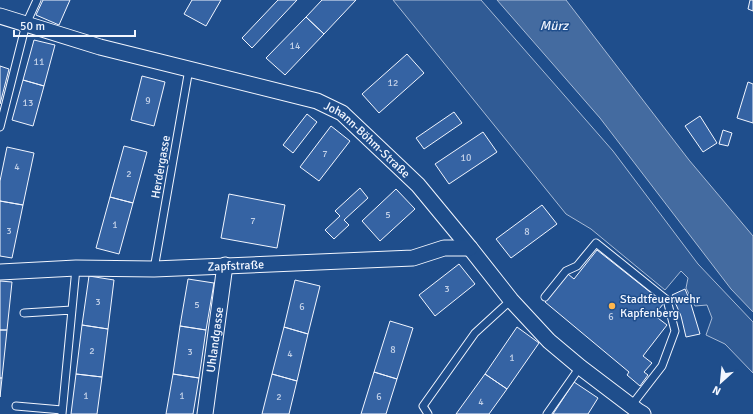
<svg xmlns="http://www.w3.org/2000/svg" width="753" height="414" viewBox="0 0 753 414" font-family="Signika,sans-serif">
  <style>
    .green { fill: #305b95; stroke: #a8bbd7 }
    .water { fill: #446ba0; stroke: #a8bbd7 }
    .building { fill: #3563a3; stroke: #f2f6ff }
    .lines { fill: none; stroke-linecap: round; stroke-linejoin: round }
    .lane-casing { stroke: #f2f6ff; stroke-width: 9 }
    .street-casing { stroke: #f2f6ff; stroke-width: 17 }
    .lane { stroke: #1f4e8c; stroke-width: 7 }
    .street { stroke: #1f4e8c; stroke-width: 15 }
    .poi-dot { fill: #ffb74d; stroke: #1f4e8c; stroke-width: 1.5 }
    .labels { text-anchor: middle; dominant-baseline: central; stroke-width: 3; stroke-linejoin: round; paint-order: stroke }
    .number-label { font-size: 10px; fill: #c3d1e8 }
    .street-label { font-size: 12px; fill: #f2f6ff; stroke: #1f4e8c }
    .poi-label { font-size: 12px; fill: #f2f6ff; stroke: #1f4e8c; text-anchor: start }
    .water-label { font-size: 13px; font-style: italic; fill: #f2f6ff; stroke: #1f4e8c }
  </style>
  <rect width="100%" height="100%" fill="#1f4e8c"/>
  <path class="green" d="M393,0H481L613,151L698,264L753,322V373L725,344L706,335L712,318L707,305L695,306L686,288L688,278L681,271L665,290L591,229L566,214Z"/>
  <path class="water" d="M497,0H566L689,160L753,236V312L731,289L600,118Z"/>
  <path class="building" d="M43,0H70L59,25L36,15Z
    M192,0H221L206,26L184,14Z
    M278,0H297L252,48L242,38Z
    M322,0H356L324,34L306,17Z
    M750,0H753V11L748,9Z
    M306,17L324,34L285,75L266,58Z
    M34,40L55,45L44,86L23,80Z
    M407,54L424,73L379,113L362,94Z
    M0,66L9,69L0,104Z
    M142,76L165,82L154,126L131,120Z
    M23,80L44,86L33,126L12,120Z
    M748,82L753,84V123L737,118Z
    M454,112L462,123L424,149L416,138Z
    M307,114L317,122L293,153L283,145Z
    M700,116L717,143L703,152L685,126Z
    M331,126L350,141L319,181L300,167Z
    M723,130L732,133L728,146L719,144Z
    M483,132L497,152L449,184L435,164Z
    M124,146L147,152L133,203L110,197Z
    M7,147L34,153L23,205L0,201V181Z
    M360,188L368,198L344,220L349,225L334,239L325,230L340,216L335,211Z
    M396,189L415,209L380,241L362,221Z
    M229,194L285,205L277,248L221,238Z
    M110,197L133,203L119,254L96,248Z
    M0,201L23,205L12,258L0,256Z
    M542,205L557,224L511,258L496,239Z
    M597,250L664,303L654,315L667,325L643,356L652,363L644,372L648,375L640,386L627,375L629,372L545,302L568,274L574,279Z
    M459,264L475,284L435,316L419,295Z
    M89,276L114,280L108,329L82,325Z
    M188,279L214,283L206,330L180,326Z
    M295,280L320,286L308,334L284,327Z
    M0,281L12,282L7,330H0Z
    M685,289L690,301L700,334L686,337L681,316L672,295Z
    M390,321L413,328L397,379L374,372Z
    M82,325L108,329L102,377L76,374Z
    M180,326L206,330L199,378L173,374Z
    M284,327L308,334L297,381L272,374Z
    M517,327L539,343L507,389L485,374Z
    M0,330H7L2,378H0Z
    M374,372L397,379L386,414H361Z
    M76,374L102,377L97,414H71Z
    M173,374L199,378L193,414H166Z
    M272,374L297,381L289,414H262Z
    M485,374L507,389L489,414H456Z
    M0,378H2L0,397Z
    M574,382L598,398L588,414H553Z"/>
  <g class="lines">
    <defs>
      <path id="lane" d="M0,127L26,24L37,0
        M154,269L189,69
        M545,297L566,271L577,266L596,243L667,300L675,331L662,366L631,406
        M24,313L72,310
        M16,406L62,410
        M62,414L76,268
        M428,414L423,406L475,333L511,300
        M547,414L580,367"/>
      <g id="street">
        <path id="s1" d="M0,16L100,47L317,101L342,113L418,185L470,248L511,300L549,341L580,367L638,411L643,414"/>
        <path id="s2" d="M0,272L76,268L154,269L413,258L444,248H470"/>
        <path id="s3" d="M205,414L225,265"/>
      </g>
    </defs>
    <use href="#lane" class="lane-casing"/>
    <use href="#street" class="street-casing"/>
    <use href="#lane" class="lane"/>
    <use href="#street" class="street"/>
  </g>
  <circle class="poi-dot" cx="612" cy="306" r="4"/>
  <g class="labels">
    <g class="number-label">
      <text x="295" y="46">14</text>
      <text x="39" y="62">11</text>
      <text x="393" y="83">12</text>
      <text x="148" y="101">9</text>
      <text x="28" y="103">13</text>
      <text x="325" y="154">7</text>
      <text x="466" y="158">10</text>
      <text x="17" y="167">4</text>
      <text x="129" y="174">2</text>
      <text x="388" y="215">5</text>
      <text x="253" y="221">7</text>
      <text x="115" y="225">1</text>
      <text x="9" y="231">3</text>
      <text x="527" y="232">8</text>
      <text x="447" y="289">3</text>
      <text x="98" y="302">3</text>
      <text x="197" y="305">5</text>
      <text x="302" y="307">6</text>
      <text x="611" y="317">6</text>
      <text x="393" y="350">8</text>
      <text x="92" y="351">2</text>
      <text x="190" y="352">3</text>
      <text x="290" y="354">4</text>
      <text x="512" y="358">1</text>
      <text x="86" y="396">1</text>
      <text x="182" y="396">1</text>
      <text x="279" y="397">2</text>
      <text x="379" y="397">6</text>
      <text x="481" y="402">4</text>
    </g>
    <g class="street-label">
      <text stroke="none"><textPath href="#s1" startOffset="392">Johann-Böhm-Straße</textPath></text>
      <text transform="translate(161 167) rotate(-80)">Herdergasse</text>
      <text stroke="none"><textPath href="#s2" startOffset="236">Zapfstraße</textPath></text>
      <text stroke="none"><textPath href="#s3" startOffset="75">Uhlandgasse</textPath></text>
    </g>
    <g class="poi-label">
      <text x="620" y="299">Stadtfeuerwehr<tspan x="620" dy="14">Kapfenberg</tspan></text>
    </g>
    <g class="water-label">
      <text x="554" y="26">Mürz</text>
    </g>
  </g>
  <g transform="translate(721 382) rotate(207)" stroke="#1f4e8c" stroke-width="3" paint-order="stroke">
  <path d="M0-3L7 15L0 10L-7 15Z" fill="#f2f6ff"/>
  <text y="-6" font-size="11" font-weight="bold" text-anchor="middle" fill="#f2f6ff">N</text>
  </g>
  <path d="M14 30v6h121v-6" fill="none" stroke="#f2f6ff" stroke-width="2"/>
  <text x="20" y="30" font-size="12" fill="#f2f6ff" stroke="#1f4e8c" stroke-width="3" paint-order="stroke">50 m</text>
</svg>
